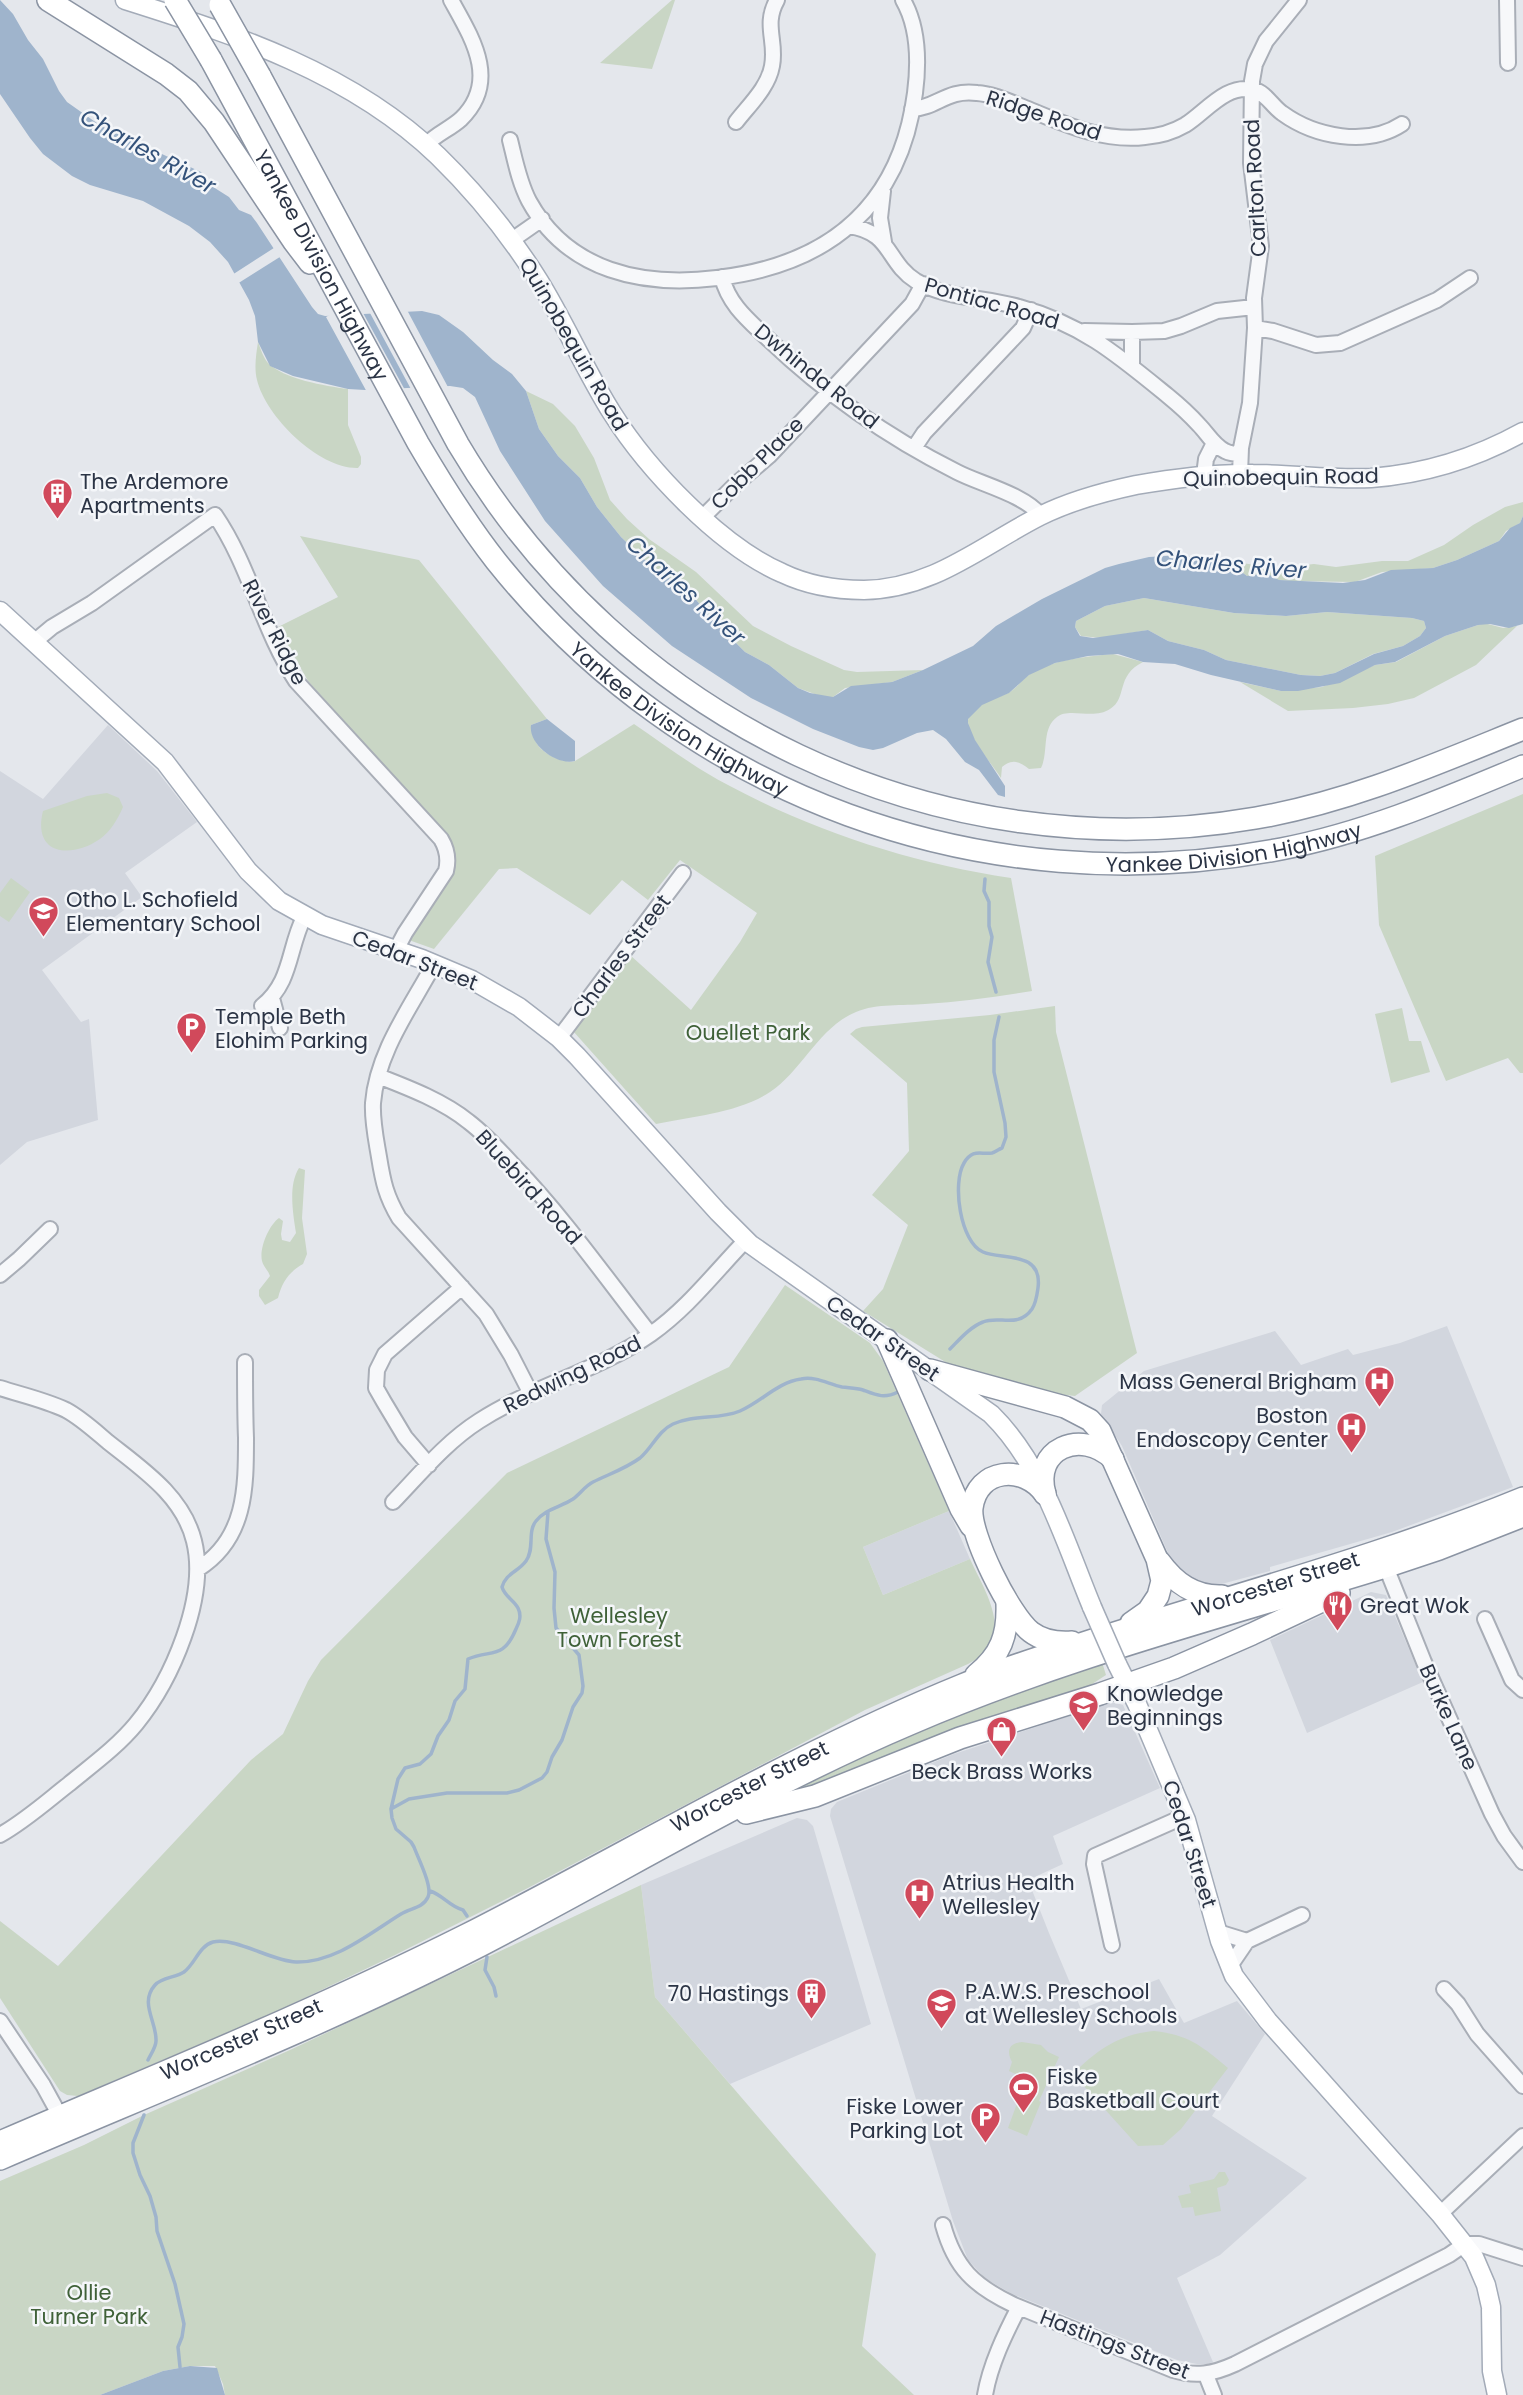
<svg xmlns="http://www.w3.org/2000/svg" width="1523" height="2395" viewBox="0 0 1523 2395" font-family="Poppins,sans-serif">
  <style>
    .built { fill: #d2d6de }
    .green { fill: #c9d6c5 }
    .water { fill: #9fb4cc; fill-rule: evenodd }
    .pier { fill: #e4e7ec }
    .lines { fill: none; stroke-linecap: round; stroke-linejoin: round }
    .stream { stroke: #9fb4cc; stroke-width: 3.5 }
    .minor-casing { stroke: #a9aeb7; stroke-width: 18 }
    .major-casing { stroke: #a3abb8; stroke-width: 21 }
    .highway-casing { stroke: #8b94a3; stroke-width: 24 }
    .minor { stroke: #f7f8fa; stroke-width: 14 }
    .major { stroke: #fff; stroke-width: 18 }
    .highway { stroke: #fff; stroke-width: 21 }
    .major-bridge-casing { stroke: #a3abb8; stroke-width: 21; stroke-linecap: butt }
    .highway-bridge-casing { stroke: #8b94a3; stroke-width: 24; stroke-linecap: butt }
    .major-bridge { stroke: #fff; stroke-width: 18 }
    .highway-bridge { stroke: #fff; stroke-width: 21 }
    .labels { text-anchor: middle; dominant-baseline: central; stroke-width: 5; stroke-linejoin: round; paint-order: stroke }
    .street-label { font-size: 21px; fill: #2b3445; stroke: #f4f6f9 }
    .poi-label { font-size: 21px; fill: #2b3445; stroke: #f4f6f9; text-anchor: start }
    .park-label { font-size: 21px; fill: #3f6138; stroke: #f4f6f9 }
    .water-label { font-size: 23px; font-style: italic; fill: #34527a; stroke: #f4f6f9 }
  </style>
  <rect width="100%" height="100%" fill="#e4e7ec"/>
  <path class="built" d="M108,725L157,771L197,822L125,873L142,897L42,970L81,1022L89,1019L98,1120L27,1142L0,1165V771L43,799Z
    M1447,1326L1513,1487L1392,1532L1270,1567V1571L1214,1586L1194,1583L1183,1577L1171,1560L1122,1446L1101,1414L1102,1405L1144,1371L1275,1331L1301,1365L1348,1349L1353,1355L1400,1343Z
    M949,1511L970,1559L883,1595L863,1547Z
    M1371,1592L1386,1595L1423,1682L1307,1733L1270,1640Z
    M1112,1702L1123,1705L1160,1788L1053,1836L1063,1864L1028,1880L1049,1933L1081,2009L1159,1979L1184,2023L1237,2001L1265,2034L1212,2116L1307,2178L1220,2255L1177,2278L1213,2362L1207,2364H1197L1177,2360L1012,2294L986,2279L968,2260L953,2221L830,1816L831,1809L837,1802L954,1754Z
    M797,1818L807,1820L813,1826L871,2024L730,2084L655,1997L641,1885Z"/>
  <path class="green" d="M672,0H675L652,69L600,63Z
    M258,342C261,350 263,357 268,363C284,379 325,386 348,389V425L361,457V464L358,468C319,469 266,417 257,380C254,368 256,355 258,342Z
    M526,391L553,404L575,426L594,458L610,500L627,519L649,539L696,572L753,626L791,646L844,670L857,672L923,670L892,682L845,688L833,697H823L798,688L769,665L745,652L710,617L693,596L645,560L621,537L597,507L580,478L558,456L539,429Z
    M1523,502V516L1520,523L1506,531L1499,541L1457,560L1433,568L1382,572L1355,582L1292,581L1279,580L1261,574L1252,577L1247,576L1227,561L1277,568L1314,564L1336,567L1382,561H1408L1444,545L1473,525L1505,507Z
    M300,536L419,560L547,719L531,725C533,730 534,737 536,742C541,753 563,764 575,761L634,724C665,745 695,768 728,785C816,832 912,863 1011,878L1032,991C996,997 961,1002 925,1004C903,1006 877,1003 856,1012C819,1027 802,1071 770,1092C738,1113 693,1116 656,1124L573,1031L630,955L691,1010L740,942L757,913L680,860L648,900L622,880L590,915L517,868L499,869L434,949L406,939L453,869C456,856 454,848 448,837L308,681L278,627L338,597Z
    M1144,598L1234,613L1286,616L1327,612L1412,618L1424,621L1426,628L1420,636L1403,646L1373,654L1335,673L1320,676L1301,675L1226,660L1204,650L1168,641L1148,630L1101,638L1081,636L1075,627L1076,621L1105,606Z
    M1484,623L1503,628L1517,626L1476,665L1414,698L1388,704L1353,708L1288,711L1240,682L1281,691L1322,687L1375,665L1396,662L1445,636Z
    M1113,654L1143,662C1115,676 1128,698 1110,709C1094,720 1069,707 1057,717C1041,729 1049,752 1041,768L1029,769C1020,762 1013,758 1002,767L1001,778C992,764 969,738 968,722C967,704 998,699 1010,692C1017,688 1022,679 1030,674C1055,659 1084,657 1113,654Z
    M107,793L119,798L123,807C118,819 110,832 100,839C71,859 32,855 43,811L87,796Z
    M1523,794V1073H1520L1508,1058L1446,1081L1379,925L1375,856Z
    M11,878L30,892L9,922L0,916V893Z
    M1055,1006L1056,1032L1137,1353L1075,1396L1057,1394L947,1363L863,1311L883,1289L908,1225L872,1195L909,1151L907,1083L850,1034L856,1029L862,1027L990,1015Z
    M1402,1008L1409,1041H1421L1430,1072L1391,1083L1375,1014Z
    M299,1168L305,1170L302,1218L307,1254L303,1264C289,1272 282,1282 278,1298L265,1305L259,1296V1290L270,1276C268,1270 263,1266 262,1261C259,1248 269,1225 279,1218L283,1221L281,1234L282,1240L290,1242L296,1233C293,1214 288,1185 299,1168Z
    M785,1285L870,1343L883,1361L949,1511L863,1547L883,1595L970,1559C982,1586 1011,1628 983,1654C979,1658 973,1661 968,1664L865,1710L526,1889L395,1955L273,2013L78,2096L67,2095L60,2091L0,1998V1921L58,1966L251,1760L283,1734L308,1681L321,1660L507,1473L729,1367Z
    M1102,1662L1106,1675L1086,1688L855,1772L783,1796L899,1739L1004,1696Z
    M641,1885L655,1997L876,2254L862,2346L914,2395H225L223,2384L215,2366H190L163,2371L100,2395H0V2181L84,2145L144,2115L290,2050Z
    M1154,2031C1189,2035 1202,2046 1228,2068L1181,2129L1163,2145L1138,2146L1073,2074C1097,2050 1119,2034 1154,2031Z
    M1022,2042L1041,2045L1048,2052L1059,2057L1039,2101L1041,2102L1027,2136L1008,2128L1026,2079L1009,2071L1012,2062C1006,2051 1009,2043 1022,2042Z
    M1219,2172H1225L1229,2180L1226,2185L1217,2188L1221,2211L1195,2216L1193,2207L1182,2208L1178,2196L1191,2193L1189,2185L1214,2179Z"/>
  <path class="water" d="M0,0L13,14L28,40L43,59L59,91L67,102L101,126L201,172L210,185L229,197L239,210L251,215L257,223L312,307L318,314L325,316L422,311L439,315L463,332L493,360L512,374L526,391L539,429L558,456L580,478L597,507L621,537L645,560L693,596L710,617L745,652L769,665L798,688L810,693L833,697L851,686L892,682L923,670L973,646L996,626L1042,599L1105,568L1119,564L1149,557L1182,555L1227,561L1247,576L1266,573L1279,580L1343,583L1365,580L1391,570L1433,568L1457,560L1499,541L1510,528L1520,523L1523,516V624L1509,628L1490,624L1478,625L1445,636L1395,662L1375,665L1340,683L1298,691H1281L1211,675L1175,664L1143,662L1118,654L1088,656L1055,663L1029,675L1009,693L982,705L968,719V723L975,740L1005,786V797L998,795L979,770L965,762L946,739L933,730L917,733L883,748L873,750L859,747L813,729L751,698L672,646L603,586L545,521L500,451L475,397L463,388L450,386L365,390L348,389L293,376L270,366L258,342L255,316L249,300L228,262L210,242L189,226L143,201L90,185L72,176L43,154L30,138L0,94ZM1144,598L1234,613L1286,616L1327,612L1412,618L1424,621L1426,628L1420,636L1403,646L1374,654L1335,673L1320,676L1301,675L1226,660L1204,650L1168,641L1148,630L1093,638L1080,636L1075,627L1076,621L1105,606Z
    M547,719L575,741V761C556,766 528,744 531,725Z
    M190,2366L217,2368L225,2395H100L163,2371Z"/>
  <path class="pier" d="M277,246L283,255L237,284L232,275Z
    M407,310L449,389H448L412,391L370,313Z
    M362,311L406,392L368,394L326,317L335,312Z"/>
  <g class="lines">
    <path class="stream" d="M985,879L984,891L989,902V926L992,937L988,962L996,992
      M950,1349C959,1340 970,1327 983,1322C999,1315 1018,1329 1032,1309C1036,1303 1037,1295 1038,1288C1043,1250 1001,1260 983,1252C960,1242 952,1183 964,1163C973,1148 981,1155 992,1153C996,1152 999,1149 1002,1148L1006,1137L1005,1123L994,1072V1040L999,1017
      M391,1809L409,1799L447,1793H507L519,1790L542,1778L547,1772L552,1757L562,1740L573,1707L582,1693L583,1686L579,1655L556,1628L554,1608L555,1572L546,1539L548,1512
      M430,1891C443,1895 450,1907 463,1910L467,1916
      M487,1957L485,1970L494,1987L496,1996
      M148,2060C151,2054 156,2047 156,2041C157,2022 139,2003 155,1985C162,1977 175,1978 184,1972C195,1964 199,1946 213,1942C236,1937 271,1961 296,1962C335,1963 370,1933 401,1914C411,1908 423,1908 428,1897C433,1887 418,1858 414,1847L411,1842L396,1829L392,1818L391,1809L398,1779L405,1768L420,1764L431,1754L438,1736L449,1720L455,1701L465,1689L468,1659C492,1649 503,1660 516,1629C519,1623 522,1616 518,1608C514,1600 505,1597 502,1587C506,1573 518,1572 526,1561C535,1549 527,1532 536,1521C545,1509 561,1507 573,1499C580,1494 585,1486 593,1482C609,1474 625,1469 640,1458C652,1448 658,1431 673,1424C694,1414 719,1420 740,1411C761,1402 778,1382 801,1379C816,1376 828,1384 842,1387C849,1388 856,1388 863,1390C876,1395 884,1399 898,1392
      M144,2115L133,2143V2153L140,2175L150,2196L156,2217L157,2231L175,2284L184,2324L182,2337L178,2347L180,2367"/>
    <defs>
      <path id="minor" d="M1507,0L1508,63
        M912,109C937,108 946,89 977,93C993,94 1008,101 1023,107C1062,123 1101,142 1145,137C1159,136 1173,132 1185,125C1206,112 1226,83 1254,90C1265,92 1273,107 1282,113C1315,137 1367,147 1402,124
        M736,122C749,105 768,88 772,66C777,41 763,25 777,0
        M510,140C515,160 519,182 529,201C568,272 643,287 717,278C828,265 900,207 915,93C919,62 919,28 903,0
        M426,145C436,134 450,129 461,119C500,81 472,38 451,0
        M883,191L880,218L884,242
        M849,226C892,232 886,262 916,281C946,299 986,297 1019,307C1082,324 1119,356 1168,396C1179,405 1189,414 1199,425C1207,433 1214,446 1225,451C1229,453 1235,454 1240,454
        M512,240L542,219
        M722,277C728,303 747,319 765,336C822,391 887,437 957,472C980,484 1026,495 1041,516
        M1255,328L1273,331L1316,345L1340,343L1437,300L1470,278
        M1084,331L1132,332L1164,331L1181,326L1217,311L1254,307
        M1132,365V332
        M914,448L924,433L1023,328L1031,310
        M1240,474L1241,448L1250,403L1255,328L1254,298L1261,246L1251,163L1252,81L1255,64L1266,41L1299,0
        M1204,475L1206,459L1214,443
        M703,517L736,484L769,456L912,304L923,284
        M34,642L52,627L92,603L215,515C250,566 262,629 296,681L441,839C447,849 449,859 446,871L405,933L396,950
        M434,964C411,1007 377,1052 373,1103C372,1121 376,1139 379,1157C383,1182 386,1196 399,1218L486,1314L511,1355L531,1394
        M272,998L280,1028
        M262,1006C292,982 288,949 304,917
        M559,1038L683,873
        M378,1076C409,1088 443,1101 469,1122C486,1135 501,1152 515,1167C565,1219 606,1278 650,1334
        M0,1275L19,1259L50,1229
        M0,1388C22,1395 45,1400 66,1410C81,1418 95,1431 108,1442C142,1469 183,1496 194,1541C208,1597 172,1680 136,1724C117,1747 92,1765 69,1784C46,1802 25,1821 0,1835
        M429,1465L405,1437L384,1402L376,1388L377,1370L385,1354L462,1287
        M393,1502C420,1474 446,1442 479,1421C533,1386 598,1371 651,1334C688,1308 715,1272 746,1240
        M1386,1567L1424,1662L1492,1814L1504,1836L1523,1862
        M198,1569C246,1539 246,1488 246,1438C245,1413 245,1388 245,1362
        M1485,1619L1512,1680L1523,1690
        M1218,1932L1247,1941
        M1112,1945L1094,1864L1095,1856L1185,1816
        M1230,1966L1247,1941L1302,1915
        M1444,1989L1458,2004L1477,2034L1523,2086
        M0,2021L43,2085L60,2116
        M1440,2214L1523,2136
        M943,2225C955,2268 974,2286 1014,2305L1173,2370C1196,2377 1213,2374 1235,2364L1449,2255L1465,2244H1479L1523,2258
        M1206,2375L1214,2395
        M985,2395C990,2365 1005,2334 1019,2307"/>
      <path id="major" d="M125,0C236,35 352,73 438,156C477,194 510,235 539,281C565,323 585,370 612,413C648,470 720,546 782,573C807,585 836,590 864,590C933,589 981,546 1040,516C1070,501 1103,492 1136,485C1175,478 1213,473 1253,474C1292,474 1332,480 1371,478C1424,474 1476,458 1523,432
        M0,611L165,762L248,871L279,901L322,925L422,959L472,980L519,1007L559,1038L577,1056L718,1212L750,1244L991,1414C1043,1465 1065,1542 1092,1607
        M1117,1664L1137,1704L1186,1820L1220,1941L1234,1976L1268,2021L1440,2214L1474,2257L1486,2285L1491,2307L1492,2371L1497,2395"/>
      <g id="highway">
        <path d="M48,0L166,74L188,91L214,122L294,242L310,263"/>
        <path id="s1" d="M211,60L418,443C442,484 467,524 496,561C685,797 984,906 1281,849C1365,833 1444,799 1523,766"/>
        <path d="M260,76L458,444C622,721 937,873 1256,818C1350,802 1436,764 1523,729"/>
        <path d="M887,1340L961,1509L971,1526"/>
        <path d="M930,1370L1065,1407L1090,1420L1100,1431L1157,1559L1162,1581L1158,1596L1148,1611L1131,1623"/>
        <path d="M1045,1494C1024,1464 977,1468 972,1508C969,1534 1010,1616 1031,1632C1043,1641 1058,1643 1072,1642"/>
        <path d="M1045,1494C1032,1449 1081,1428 1113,1459"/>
        <path d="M1159,1561C1175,1583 1194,1597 1222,1596"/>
        <path d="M976,1675C1001,1655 1008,1635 1007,1604"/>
        <path d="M746,1813L815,1796L960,1738L1100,1694L1174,1668L1252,1634L1339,1593"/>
        <path id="s2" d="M0,2142C156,2075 312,2012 464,1936C630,1852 790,1755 962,1685C1006,1667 1051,1654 1096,1639C1239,1593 1384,1555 1523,1498"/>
        <path d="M0,2159C158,2091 318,2028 472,1950C618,1875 759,1788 910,1724C1063,1658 1226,1616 1385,1567L1439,1549L1523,1516"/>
      </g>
    </defs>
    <use href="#minor" class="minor-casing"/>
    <use href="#major" class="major-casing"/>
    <use href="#highway" class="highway-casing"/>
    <use href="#minor" class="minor"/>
    <use href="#major" class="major"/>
    <use href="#highway" class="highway"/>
    <defs>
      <path id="major-bridge" d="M1092,1607L1117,1664"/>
      <path id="highway-bridge" d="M175,0L211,60
        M220,5L260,76"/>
    </defs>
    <use href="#major-bridge" class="major-bridge-casing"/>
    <use href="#highway-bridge" class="highway-bridge-casing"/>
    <use href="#major-bridge" class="major-bridge"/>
    <use href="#highway-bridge" class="highway-bridge"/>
  </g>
  <defs>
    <symbol id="building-pin" viewBox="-11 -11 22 30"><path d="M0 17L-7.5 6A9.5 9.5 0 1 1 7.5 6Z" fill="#d1495b" stroke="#f4f6f9"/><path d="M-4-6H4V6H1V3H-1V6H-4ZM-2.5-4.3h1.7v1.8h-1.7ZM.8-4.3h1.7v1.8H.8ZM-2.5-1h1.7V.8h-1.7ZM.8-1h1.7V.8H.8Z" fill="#fff"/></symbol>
    <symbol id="school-pin" viewBox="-11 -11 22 30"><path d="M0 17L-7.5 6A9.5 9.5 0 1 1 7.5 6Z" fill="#d1495b" stroke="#f4f6f9"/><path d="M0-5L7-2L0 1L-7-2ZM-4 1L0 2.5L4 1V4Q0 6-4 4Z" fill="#fff"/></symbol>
    <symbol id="parking-pin" viewBox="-11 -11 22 30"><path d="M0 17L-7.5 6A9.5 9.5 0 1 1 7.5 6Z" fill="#d1495b" stroke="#f4f6f9"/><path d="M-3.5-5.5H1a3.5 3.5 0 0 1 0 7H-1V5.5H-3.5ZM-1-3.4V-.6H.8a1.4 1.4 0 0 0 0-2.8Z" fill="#fff"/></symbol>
    <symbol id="hospital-pin" viewBox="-11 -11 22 30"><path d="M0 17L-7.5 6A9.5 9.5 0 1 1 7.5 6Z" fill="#d1495b" stroke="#f4f6f9"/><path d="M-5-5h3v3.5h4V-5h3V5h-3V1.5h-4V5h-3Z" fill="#fff"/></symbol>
    <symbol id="restaurant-pin" viewBox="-11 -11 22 30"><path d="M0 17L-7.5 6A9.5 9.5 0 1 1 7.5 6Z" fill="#d1495b" stroke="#f4f6f9"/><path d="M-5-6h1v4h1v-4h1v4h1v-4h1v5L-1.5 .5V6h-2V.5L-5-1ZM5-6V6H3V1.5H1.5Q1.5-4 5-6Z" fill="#fff"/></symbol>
    <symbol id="shop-pin" viewBox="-11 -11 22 30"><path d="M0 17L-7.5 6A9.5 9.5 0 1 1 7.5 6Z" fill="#d1495b" stroke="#f4f6f9"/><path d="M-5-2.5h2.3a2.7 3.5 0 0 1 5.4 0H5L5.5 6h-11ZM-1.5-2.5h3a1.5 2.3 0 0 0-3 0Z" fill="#fff"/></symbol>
    <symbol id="stadium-pin" viewBox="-11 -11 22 30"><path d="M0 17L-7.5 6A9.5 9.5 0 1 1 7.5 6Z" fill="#d1495b" stroke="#f4f6f9"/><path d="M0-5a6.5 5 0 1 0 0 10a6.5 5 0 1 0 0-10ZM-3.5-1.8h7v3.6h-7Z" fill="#fff"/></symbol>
  </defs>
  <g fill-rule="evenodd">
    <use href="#building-pin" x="40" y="476" width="35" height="47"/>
    <use href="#school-pin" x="26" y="894" width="35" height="47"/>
    <use href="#parking-pin" x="174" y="1010" width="35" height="47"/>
    <use href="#hospital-pin" x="1362" y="1364" width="35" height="47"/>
    <use href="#hospital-pin" x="1334" y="1410" width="35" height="47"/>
    <use href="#restaurant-pin" x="1320" y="1588" width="35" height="47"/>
    <use href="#school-pin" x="1066" y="1688" width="35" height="47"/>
    <use href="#shop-pin" x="984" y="1714" width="35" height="47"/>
    <use href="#hospital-pin" x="902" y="1876" width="35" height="47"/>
    <use href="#building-pin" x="794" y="1976" width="35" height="47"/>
    <use href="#school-pin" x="924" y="1986" width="35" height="47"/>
    <use href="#stadium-pin" x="1006" y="2070" width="35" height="47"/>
    <use href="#parking-pin" x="968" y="2100" width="35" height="47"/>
  </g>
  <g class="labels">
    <g class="street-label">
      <text transform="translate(1044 115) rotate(18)">Ridge Road</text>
      <text transform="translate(1255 188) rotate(-93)">Carlton Road</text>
      <text stroke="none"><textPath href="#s1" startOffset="233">Yankee Division Highway</textPath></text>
      <text transform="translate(992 303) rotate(16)">Pontiac Road</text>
      <text transform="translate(574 344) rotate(60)">Quinobequin Road</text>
      <text transform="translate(817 376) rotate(39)">Dwhinda Road</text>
      <text transform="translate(757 463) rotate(-45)">Cobb Place</text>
      <text transform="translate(1281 477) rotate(-1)">Quinobequin Road</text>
      <text transform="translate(275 632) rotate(63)">River Ridge</text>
      <text stroke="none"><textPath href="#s1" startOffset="821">Yankee Division Highway</textPath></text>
      <text stroke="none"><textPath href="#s1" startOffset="1409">Yankee Division Highway</textPath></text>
      <text transform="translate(621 956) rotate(-53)">Charles Street</text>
      <text transform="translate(415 960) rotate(21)">Cedar Street</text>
      <text transform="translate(529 1187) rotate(48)">Bluebird Road</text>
      <text transform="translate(883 1338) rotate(35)">Cedar Street</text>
      <text transform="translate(572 1374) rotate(-26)">Redwing Road</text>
      <text stroke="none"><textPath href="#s2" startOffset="1395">Worcester Street</textPath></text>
      <text transform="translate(1449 1717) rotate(66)">Burke Lane</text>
      <text stroke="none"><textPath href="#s2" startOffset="830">Worcester Street</textPath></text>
      <text transform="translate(1190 1844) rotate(72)">Cedar Street</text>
      <text stroke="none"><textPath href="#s2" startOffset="262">Worcester Street</textPath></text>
      <text transform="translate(1115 2344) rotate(21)">Hastings Street</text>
    </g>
    <g class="poi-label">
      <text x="80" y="481">The Ardemore<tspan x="80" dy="24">Apartments</tspan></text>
      <text x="66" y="899">Otho L. Schofield<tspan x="66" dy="24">Elementary School</tspan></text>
      <text x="215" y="1016">Temple Beth<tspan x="215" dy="24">Elohim Parking</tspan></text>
      <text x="1357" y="1381" text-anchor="end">Mass General Brigham</text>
      <text x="1328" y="1415" text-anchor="end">Boston<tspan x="1328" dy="24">Endoscopy Center</tspan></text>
      <text x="1360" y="1605">Great Wok</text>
      <text x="1107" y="1693">Knowledge<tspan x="1107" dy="24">Beginnings</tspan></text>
      <text x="1002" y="1771" text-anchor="middle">Beck Brass Works</text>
      <text x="942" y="1882">Atrius Health<tspan x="942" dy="24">Wellesley</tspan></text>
      <text x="965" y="1991">P.A.W.S. Preschool<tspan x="965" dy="24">at Wellesley Schools</tspan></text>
      <text x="789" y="1993" text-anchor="end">70 Hastings</text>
      <text x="1047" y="2076">Fiske<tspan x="1047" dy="24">Basketball Court</tspan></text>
      <text x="963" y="2106" text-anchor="end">Fiske Lower<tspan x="963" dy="24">Parking Lot</tspan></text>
    </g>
    <g class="park-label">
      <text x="748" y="1032">Ouellet Park</text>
      <text x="619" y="1615">Wellesley<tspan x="619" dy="24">Town Forest</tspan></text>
      <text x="89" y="2292">Ollie<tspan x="89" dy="24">Turner Park</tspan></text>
    </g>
    <g class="water-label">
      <text transform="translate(148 151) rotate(29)">Charles River</text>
      <text transform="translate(1231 564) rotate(5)">Charles River</text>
      <text transform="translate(686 590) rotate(42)">Charles River</text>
    </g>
  </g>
</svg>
